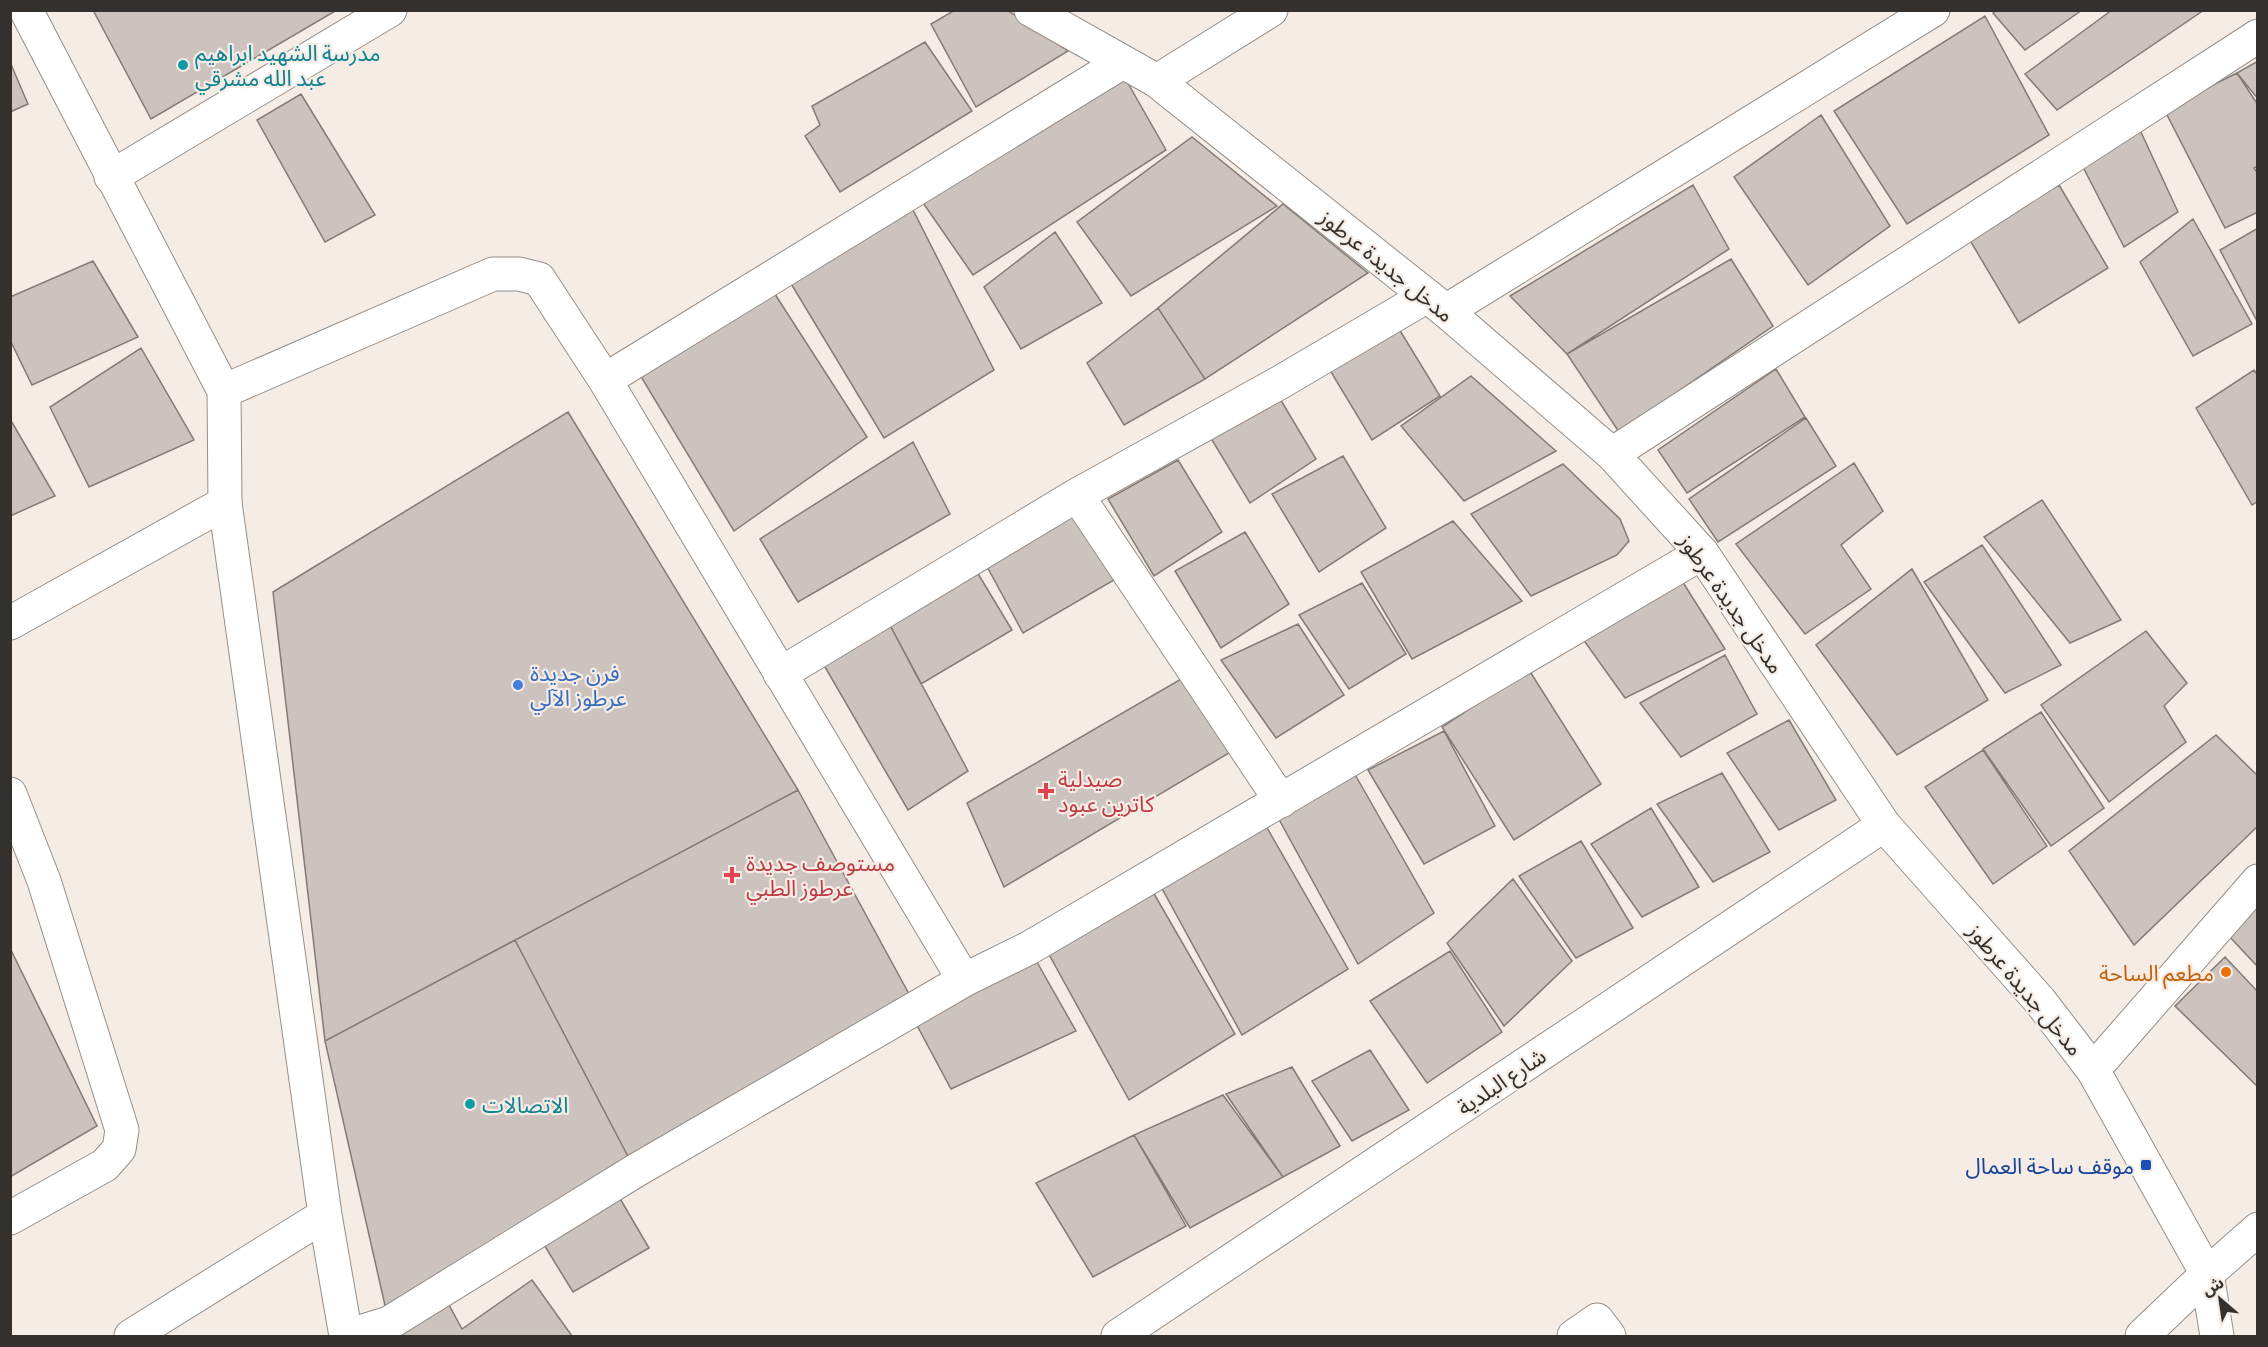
<svg xmlns="http://www.w3.org/2000/svg" width="2268" height="1347" viewBox="0 0 2268 1347" font-family="Commissioner,'Noto Sans Arabic',sans-serif">
  <style>
    .building { fill: #ccc2be; stroke: #847a76; stroke-width: 1.5 }
    .lines { fill: none; stroke-linecap: round; stroke-linejoin: round }
    .minor-casing { stroke: #968e88; stroke-width: 35 }
    .tertiary-casing { stroke: #968e88; stroke-width: 35 }
    .minor { stroke: #fff; stroke-width: 33 }
    .tertiary { stroke: #fff; stroke-width: 33 }
    .culture-dot { fill: #0f9aa8; stroke: #f6ece6; stroke-width: 2 }
    .shop-dot { fill: #3f7fe0; stroke: #f6ece6; stroke-width: 2 }
    .health-dot { fill: #e0444e; stroke: #f6ece6; stroke-width: 2 }
    .food-dot { fill: #e8710a; stroke: #f6ece6; stroke-width: 2 }
    .transit-dot { fill: #1a4fb4; stroke: #f6ece6; stroke-width: 2 }
    .labels { text-anchor: middle; dominant-baseline: central; stroke-width: 4.5; stroke-linejoin: round; paint-order: stroke }
    .culture-label { font-size: 22px; fill: #0d838f; stroke: #f6ece6; text-anchor: start }
    .street-label { font-size: 22px; fill: #34302e; stroke: #f6ece6 }
    .shop-label { font-size: 22px; fill: #366cbe; stroke: #f6ece6; text-anchor: start }
    .health-label { font-size: 22px; fill: #be3a42; stroke: #f6ece6; text-anchor: start }
    .food-label { font-size: 22px; fill: #c56008; stroke: #f6ece6; text-anchor: end }
    .transit-label { font-size: 22px; fill: #164399; stroke: #f6ece6; text-anchor: end }
  </style>
  <rect width="100%" height="100%" fill="#f6ece6"/>
  <path class="building" d="M93,10H337L151,119Z
    M955,10H1007L1068,51L976,107L931,24Z
    M1997,10H2082L2025,50L1993,13Z
    M2112,10H2204L2057,110L2025,74Z
    M1985,16L2049,135L1907,224L1834,111Z
    M925,42L972,111L840,192L805,136L820,125L812,106Z
    M2258,61V99L2237,73Z
    M10,62L28,104L10,112Z
    M1121,71L1166,150L973,275L921,200Z
    M2237,73L2258,105V166L2254,168L2258,174V212L2225,228L2164,109Z
    M301,94L375,215L325,242L257,120Z
    M1821,115L1890,226L1808,285L1734,177Z
    M2140,130L2178,212L2124,247L2080,161Z
    M1192,137L1277,206L1131,296L1077,222Z
    M1693,185L1729,249L1567,354L1510,296Z
    M2059,185L2108,268L2019,323L1968,237Z
    M908,200L994,370L884,438L787,277Z
    M1283,204L1368,273L1205,379L1158,308Z
    M2193,219L2252,324L2193,356L2140,262Z
    M2258,228V321H2257L2220,250Z
    M1055,232L1102,303L1021,349L984,287Z
    M1731,259L1773,326L1619,432L1567,354Z
    M93,261L138,337L32,385L10,340V297Z
    M771,288L867,437L734,531L637,370Z
    M1158,308L1205,379L1124,425L1087,363Z
    M1396,324L1440,396L1372,440L1325,362Z
    M141,348L194,440L89,487L50,407Z
    M1776,369L1805,417L1687,493L1658,450Z
    M2254,370L2258,376V501L2252,505L2196,408Z
    M1471,376L1556,451L1464,501L1401,426Z
    M1273,387L1316,459L1250,503L1203,425Z
    M568,412L798,790L325,1041L273,592Z
    M1806,418L1836,466L1718,542L1689,499Z
    M10,419L55,496L10,516Z
    M913,442L950,514L798,602L760,539Z
    M1343,456L1386,528L1319,572L1272,494Z
    M1178,460L1222,532L1154,576L1108,499Z
    M1854,463L1883,511L1841,545L1871,589L1805,634L1736,544Z
    M1563,464L1620,519L1629,541L1617,555L1531,596L1471,514Z
    M2042,500L2121,620L2070,643L1984,537Z
    M1072,511L1114,580L1023,633L984,561Z
    M1453,521L1522,601L1412,659L1361,572Z
    M1245,532L1289,604L1221,648L1175,571Z
    M1982,545L2061,665L2005,693L1924,582Z
    M971,562L1012,630L921,684L883,612Z
    M1912,569L1988,700L1897,755L1816,645Z
    M1677,573L1725,649L1625,698L1580,635Z
    M1362,583L1406,654L1349,689L1299,615Z
    M883,612L968,771L908,810L818,655Z
    M1298,624L1344,695L1276,738L1221,660Z
    M2146,631L2187,683L2164,706L2186,742L2109,802L2041,705Z
    M1725,655L1757,714L1681,757L1640,703Z
    M1529,670L1601,784L1514,840L1442,727Z
    M1195,671L1244,744L1004,887L967,803Z
    M2041,712L2104,808L2051,846L1983,749Z
    M1789,720L1836,800L1779,830L1727,753Z
    M1444,731L1495,826L1424,864L1368,770Z
    M2216,735L2258,776V826L2134,945L2069,851Z
    M1983,750L2047,846L1993,884L1925,787Z
    M1353,771L1434,913L1358,964L1275,812Z
    M1722,773L1770,852L1713,882L1657,804Z
    M798,790L915,1005L634,1168L515,940Z
    M1651,808L1699,887L1642,917L1591,844Z
    M1266,826L1348,969L1242,1035L1159,883Z
    M1581,841L1633,928L1576,958L1519,876Z
    M1513,879L1572,961L1504,1026L1447,943Z
    M1153,892L1235,1034L1129,1100L1046,949Z
    M2258,898V967L2228,935Z
    M515,940L634,1168L389,1323L325,1041Z
    M10,948L97,1126L10,1177Z
    M1029,948L1076,1031L951,1089L913,1018Z
    M1450,951L1502,1032L1427,1083L1370,1001Z
    M2225,957L2258,992V1087L2175,1006Z
    M1370,1050L1409,1110L1352,1141L1312,1081Z
    M1292,1067L1340,1146L1283,1177L1226,1094Z
    M1223,1095L1283,1177L1190,1228L1134,1135Z
    M1134,1135L1186,1226L1093,1277L1036,1183Z
    M615,1190L649,1248L573,1292L538,1235Z
    M532,1280L572,1336H387L442,1292L462,1329Z"/>
  <g class="lines">
    <defs>
      <path id="minor" d="M1157,81L1271,10
        M111,177L390,10
        M1446,311L1933,10
        M605,380L1121,63
        M224,391L493,274H519L539,279L605,380L964,980
        M1612,454L2258,36
        M1077,495L1281,801
        M10,623L225,503
        M780,674L1077,495L1279,383L1427,296
        M10,794L44,881L122,1130L119,1149L105,1165L10,1218
        M2093,1070L2258,881
        M2207,1274L2258,1229
        M347,1336L389,1323L635,1171L964,980L1029,948L1702,553
        M1118,1336L1884,825
        M1574,1336L1597,1320L1609,1336"/>
      <path id="tertiary" d="M26,10L224,391L225,503L325,1215L346,1336
        M1031,10L1157,81L1446,311L1612,454L1702,553L1884,825L2040,1001L2093,1070L2207,1274L2217,1336
        M131,1336L325,1215
        M2142,1336L2207,1274"/>
    </defs>
    <use href="#minor" class="minor-casing"/>
    <use href="#tertiary" class="tertiary-casing"/>
    <use href="#minor" class="minor"/>
    <use href="#tertiary" class="tertiary"/>
  </g>
  <g class="culture-dot">
    <circle cx="183" cy="65" r="6"/>
    <circle cx="470" cy="1104" r="6"/>
  </g>
  <circle class="shop-dot" cx="518" cy="685" r="6"/>
  <g class="health-dot">
    <path d="M1043 782h6v6h6v6h-6v6h-6v-6h-6v-6h6z"/>
    <path d="M729 866h6v6h6v6h-6v6h-6v-6h-6v-6h6z"/>
  </g>
  <circle class="food-dot" cx="2226" cy="972" r="6"/>
  <rect class="transit-dot" x="2140" y="1159" width="12" height="12" rx="3"/>
  <g class="labels">
    <g class="culture-label">
      <text x="195" y="52">مدرسة الشهيد ابراهيم<tspan x="195" dy="25">عبد الله مشرقي</tspan></text>
      <text x="482" y="1104">الاتصالات</text>
    </g>
    <g class="street-label">
      <text transform="translate(1387 265) rotate(39)">مدخل جديدة عرطوز</text>
      <text transform="translate(1732 603) rotate(55)">مدخل جديدة عرطوز</text>
      <text transform="translate(2026 989) rotate(50)">مدخل جديدة عرطوز</text>
      <text transform="translate(1501 1081) rotate(-34)">شارع البلدية</text>
    </g>
    <g class="shop-label">
      <text x="530" y="672">فرن جديدة<tspan x="530" dy="25">عرطوز الآلي</tspan></text>
    </g>
    <g class="health-label">
      <text x="1058" y="778">صيدلية<tspan x="1058" dy="25">كاترين عبود</tspan></text>
      <text x="746" y="862">مستوصف جديدة<tspan x="746" dy="25">عرطوز الطبي</tspan></text>
    </g>
    <g class="food-label">
      <text x="2214" y="972">مطعم الساحة</text>
    </g>
    <g class="transit-label">
      <text x="2134" y="1165">موقف ساحة العمال</text>
    </g>
  </g>
  <rect width="2268" height="1347" fill="none" stroke="#34302e" stroke-width="24"/>
  <g transform="translate(2220 1299) rotate(331)" stroke="#f6ece6" stroke-width="4.5" paint-order="stroke">
  <path d="M0-4.5L10 22L0 15L-10 22Z" fill="#34302e"/>
  <text y="-9" font-size="16" font-weight="bold" text-anchor="middle" fill="#34302e">ش</text>
  </g>
</svg>
